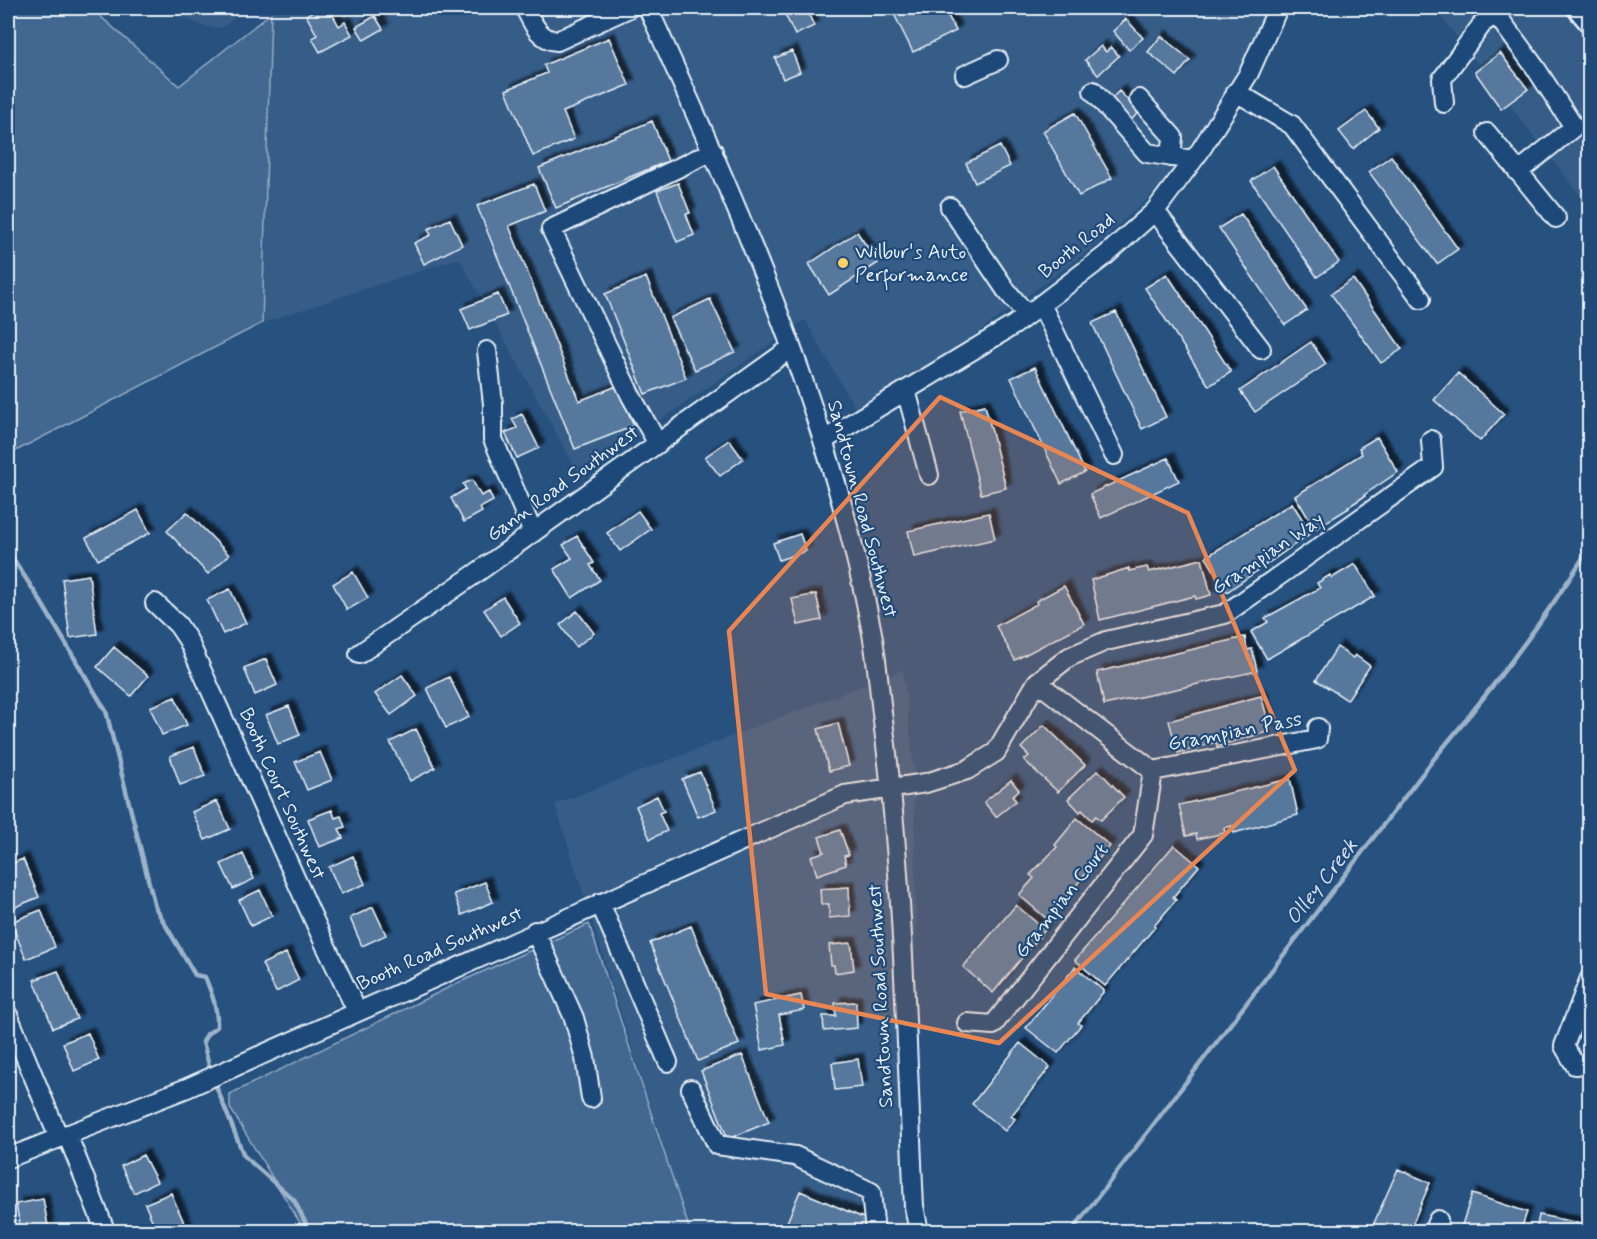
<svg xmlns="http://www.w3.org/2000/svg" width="1597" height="1239" viewBox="0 0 1597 1239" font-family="Mynerve,sans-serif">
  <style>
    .built { fill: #355d88 }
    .green { fill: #436891; stroke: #96acc4; stroke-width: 1.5 }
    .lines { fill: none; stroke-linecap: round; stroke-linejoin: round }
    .stream { stroke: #9db3c9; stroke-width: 4.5 }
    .building { fill: #57789d; stroke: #e8f1f8; stroke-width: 1.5; filter: url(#shadow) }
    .minor-casing { stroke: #e8f1f8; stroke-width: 22 }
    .major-casing { stroke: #e8f1f8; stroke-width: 27 }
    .minor { stroke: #1f4a7a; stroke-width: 18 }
    .major { stroke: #1f4a7a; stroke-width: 22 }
    .marked { fill: #e88753; fill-opacity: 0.2; stroke: #e88753; stroke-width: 4.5; stroke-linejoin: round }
    .poi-dot { fill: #ffd166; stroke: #1f4a7a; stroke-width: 2 }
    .labels { text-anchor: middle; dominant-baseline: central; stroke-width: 4.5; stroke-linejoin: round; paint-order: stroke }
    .street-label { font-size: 20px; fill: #e8f1f8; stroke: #1f4a7a }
    .poi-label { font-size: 20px; fill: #e8f1f8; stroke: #1f4a7a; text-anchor: start }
    .water-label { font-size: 21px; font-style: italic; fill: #d5e2ec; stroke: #1f4a7a }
  </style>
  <defs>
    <filter id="shadow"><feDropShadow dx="5.5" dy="-5.5" stdDeviation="1.5" flood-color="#0009"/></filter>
  </defs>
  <rect width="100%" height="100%" fill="#27517f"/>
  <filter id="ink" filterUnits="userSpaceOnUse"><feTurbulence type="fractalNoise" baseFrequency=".0167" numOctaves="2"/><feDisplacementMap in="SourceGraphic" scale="12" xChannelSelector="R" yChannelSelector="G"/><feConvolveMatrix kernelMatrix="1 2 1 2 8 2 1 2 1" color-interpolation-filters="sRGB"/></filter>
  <g filter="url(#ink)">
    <path class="built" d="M179,8H243L242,12L221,28L202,26L184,17Z
      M273,8H1273L1239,69L1198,155L1091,249L861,419L805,320L580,476L459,258L262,323L271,13Z
      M1434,8H1589V207Z
      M903,670L914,767L916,925L909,1111L919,1231H690L555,804Z"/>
    <path class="green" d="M8,8H91L179,86L271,13L262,323L8,455Z
      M589,924L690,1231H305L230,1108V1094L460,982Z"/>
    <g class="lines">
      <path class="stream" d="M8,551L38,597L106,711L155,907L195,975L205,977C212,994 218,1009 217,1027L207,1034L203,1042L211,1073
        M214,1081L244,1156L294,1200L310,1232
        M1071,1232L1433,760C1490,692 1543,622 1590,547"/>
    </g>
    <path class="building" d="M319,8H329L339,26L345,22L352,35L320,52L312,38L317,35L306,15Z
      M782,8H816L807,11L814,26L795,35Z
      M891,8H944L956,31L913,52Z
      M375,16L383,29L364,40L356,27Z
      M1126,19L1143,38L1129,50L1113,31Z
      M1161,36L1190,60L1177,76L1148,52Z
      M609,38L629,85L563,112L574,139L533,156L506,90L547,73L544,65Z
      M1101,46L1106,52L1111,47L1119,56L1098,75L1085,60Z
      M792,51L800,72L783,79L775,58Z
      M1500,53L1528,89L1501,109L1475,72Z
      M1119,91L1139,112L1130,121L1110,100Z
      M1366,111L1379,128L1353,149L1339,131Z
      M1075,113L1112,178L1079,196L1043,131Z
      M652,121L668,161L556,208L539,168Z
      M1000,146L1010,166L975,183L966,163Z
      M1391,156L1458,249L1437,264L1369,172Z
      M1273,166L1339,262L1317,277L1251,181Z
      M678,183L690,213L686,214L694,235L677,242L657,191Z
      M534,184L545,211L509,226L579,401L617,386L634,426L575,449L477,206Z
      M1241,214L1307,310L1285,325L1219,228Z
      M450,219L462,245L424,264L414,243L431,235L428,229Z
      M857,232L878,263L829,295L809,264Z
      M1167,274L1231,372L1209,386L1145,288Z
      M646,277L686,378L645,394L605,294Z
      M1353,279L1402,349L1381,363L1331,294Z
      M498,294L507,315L470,330L461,309Z
      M710,299L735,352L695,370L670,318Z
      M1116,312L1166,417L1142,429L1092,323Z
      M1311,342L1326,364L1255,412L1240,391Z
      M1035,367L1085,472L1061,484L1011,378Z
      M1458,373L1504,414L1480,441L1434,400Z
      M985,405L1006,488L981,494L960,411Z
      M522,414L539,448L517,458L505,433L517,428L512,419Z
      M1377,437L1398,472L1364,495L1365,496L1348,507L1349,508L1315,529L1295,496L1362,454L1359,448Z
      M729,440L743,459L720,476L705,457Z
      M1168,458L1179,481L1101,518L1090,494Z
      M472,480L481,496L489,492L493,501L480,508L482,512L464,522L451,498L466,489L463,484Z
      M1292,503L1311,533L1227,592L1206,557Z
      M138,510L150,533L98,560L86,538Z
      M638,511L651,529L620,551L607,533Z
      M187,512L229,555L208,574L167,531Z
      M989,513L995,539L914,557L908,531Z
      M800,534L806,551L779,560L773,543Z
      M577,536L594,563L590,565L600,580L572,598L554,569L572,558L563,545Z
      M1202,559L1211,595L1196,599L1195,596L1100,620L1091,580L1129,568V571L1147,567L1149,572Z
      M1355,564L1375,596L1267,659L1251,632L1268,622L1265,618L1320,588L1317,583L1330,575L1332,578Z
      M353,572L368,598L347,610L333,584Z
      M89,575L97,634L70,638L62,579Z
      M1064,586L1084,624L1015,660L996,626L1037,604L1036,601Z
      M230,589L246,623L223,634L207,600Z
      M816,594L822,620L798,625L792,599Z
      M503,597L520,623L501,636L484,610Z
      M577,611L594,633L576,647L560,625Z
      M1245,637L1247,650L1252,649L1257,671L1104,705L1097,672Z
      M114,647L148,676L131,696L97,667Z
      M1337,647L1353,658L1355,655L1370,666L1347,700L1316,680Z
      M266,659L277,685L255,695L244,668Z
      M402,675L417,696L391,715L375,694Z
      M449,677L469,717L446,728L427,688Z
      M1261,696L1271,731L1217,746L1216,742L1178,753L1169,721Z
      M175,697L187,725L162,735L150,707Z
      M289,706L300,735L278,744L266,715Z
      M838,723L849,766L829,771L818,729Z
      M1044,725L1085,765L1058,792L1024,760L1029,756L1021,748Z
      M416,729L435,768L410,781L390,742Z
      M194,747L205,776L180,785L170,756Z
      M320,752L332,780L307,790L295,762Z
      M1098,770L1124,797L1101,820L1096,816L1092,820L1082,810L1080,812L1068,799Z
      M700,772L716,810L698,817L682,779Z
      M1290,779L1298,815L1234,833L1232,826L1224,828L1225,833L1197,839L1196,834L1186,836L1179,805Z
      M1011,780L1019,790L1012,796L1016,801L996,817L984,802Z
      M657,796L664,811L659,813L667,831L650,839L636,806Z
      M217,801L230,829L205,840L192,812Z
      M332,810L335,818L341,816L345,827L339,829L343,838L319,847L308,819Z
      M1077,818L1110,846L1047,919L1019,895L1034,878L1030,875L1057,847L1055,845Z
      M840,830L849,855L844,856L846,865L817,875L811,856L824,852L819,837Z
      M1174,845L1199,866L1173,897L1176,900L1154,926L1155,927L1105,986L1075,960Z
      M243,854L254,879L233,889L221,864Z
      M353,856L365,884L341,894L329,867Z
      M23,859L39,897L8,910V865Z
      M485,882L493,902L462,915L454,894Z
      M849,887L850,916L829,918V904H821L820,889Z
      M260,890L272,916L251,926L239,900Z
      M1016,905L1045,930L993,993L963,967Z
      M373,907L386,935L362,946L350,918Z
      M41,910L55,947L26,959L11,922Z
      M691,926L739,1044L698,1061L650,943Z
      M851,943L854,970L835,973L834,965H831L829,945Z
      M286,953L299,980L276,992L262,964Z
      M1075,967L1104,991L1078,1023L1081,1025L1058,1053L1026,1028Z
      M58,971L77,1019L53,1028L34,980Z
      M801,995L804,1010L779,1015L785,1045L762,1050L753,1005Z
      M856,1002L857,1028L824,1031L823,1016H836L835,1003Z
      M88,1033L99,1060L74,1071L63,1043Z
      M1020,1043L1050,1067L1011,1116L1015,1119L1005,1131L972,1104Z
      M742,1055L769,1122L728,1139L701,1071Z
      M858,1059L862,1087L835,1090L832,1063Z
      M143,1155L157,1182L134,1193L121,1166Z
      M1398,1169L1430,1183L1409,1232H1370Z
      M800,1191L868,1220L863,1232H783Z
      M171,1193L188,1232H157L145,1204Z
      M1472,1194L1527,1212L1520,1232H1473L1461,1228Z
      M43,1199L49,1232H21L16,1204Z
      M1539,1215L1590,1225V1232H1536Z"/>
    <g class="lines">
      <defs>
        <path id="minor" d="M525,8C532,22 539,40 557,41L629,8
          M648,8C738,207 830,411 871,628C877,658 879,690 883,721C904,881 906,1044 914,1206L919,1232
          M1496,14L1535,67L1574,127L1518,172
          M965,75L998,60
          M1093,91L1147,153L1193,160
          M1236,92L1292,125L1421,299
          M1139,99L1173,137L1171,157
          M1444,103L1442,79L1483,23L1504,8
          M1487,133L1556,218
          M950,207L1006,290L1027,315
          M1155,211L1261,349
          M1041,304L1114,455
          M487,351L493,404V439L533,533
          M906,390L929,475
          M824,440L1014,325L1106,255L1155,211L1200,151L1249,73L1278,8
          M658,444L631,396L551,229L713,151
          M155,603L178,625L188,640L323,940L357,1011
          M359,654L475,574L791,348
          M1037,682L1153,771L1317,739L1318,728
          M600,903L668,1062
          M535,931L574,1018L585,1058L591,1098
          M1590,978L1564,1046L1575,1065L1590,1063
          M8,1015L59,1138
          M967,1023L993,1025L1143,835L1153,771
          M691,1089L717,1145L795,1156L871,1192L875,1232
          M67,1134L105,1230
          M8,1158L187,1088L845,795L926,783L967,770L996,752L1037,682L1069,657L1106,641L1225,614L1433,467L1431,440
          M1433,1232L1438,1220"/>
        <path id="major" d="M1579,8L1590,21"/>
      </defs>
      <use href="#minor" class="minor-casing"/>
      <use href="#major" class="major-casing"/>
      <use href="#minor" class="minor"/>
      <use href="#major" class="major"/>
    </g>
  </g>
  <path class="marked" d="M940,397L1188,513L1295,770L999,1043L766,994L729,631Z"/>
  <circle class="poi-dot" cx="843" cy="263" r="6"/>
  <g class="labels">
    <g class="street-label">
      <text transform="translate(1077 246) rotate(-39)">Booth Road</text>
      <text transform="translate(563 484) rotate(-36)">Gann Road Southwest</text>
      <text transform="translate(862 509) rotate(75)">Sandtown Road Southwest</text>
      <text transform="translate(1268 554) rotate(-34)">Grampian Way</text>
      <text transform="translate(1235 732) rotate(-11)">Grampian Pass</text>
      <text transform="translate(282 794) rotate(66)">Booth Court Southwest</text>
      <text transform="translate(1062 901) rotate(-52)">Grampian Court</text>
      <text transform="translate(440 949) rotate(-24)">Booth Road Southwest</text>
      <text transform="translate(881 996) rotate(-93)">Sandtown Road Southwest</text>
    </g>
    <g class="poi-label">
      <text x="855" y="252">Wilbur's Auto<tspan x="855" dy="23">Performance</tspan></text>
    </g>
    <g class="water-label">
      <text transform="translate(1322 882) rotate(-52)">Olley Creek</text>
    </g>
  </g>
  <rect width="1597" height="1239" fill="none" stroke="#1f4a7a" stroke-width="30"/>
  <rect x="15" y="15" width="1567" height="1209" fill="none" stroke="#e8f1f8" stroke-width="2" filter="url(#ink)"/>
</svg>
